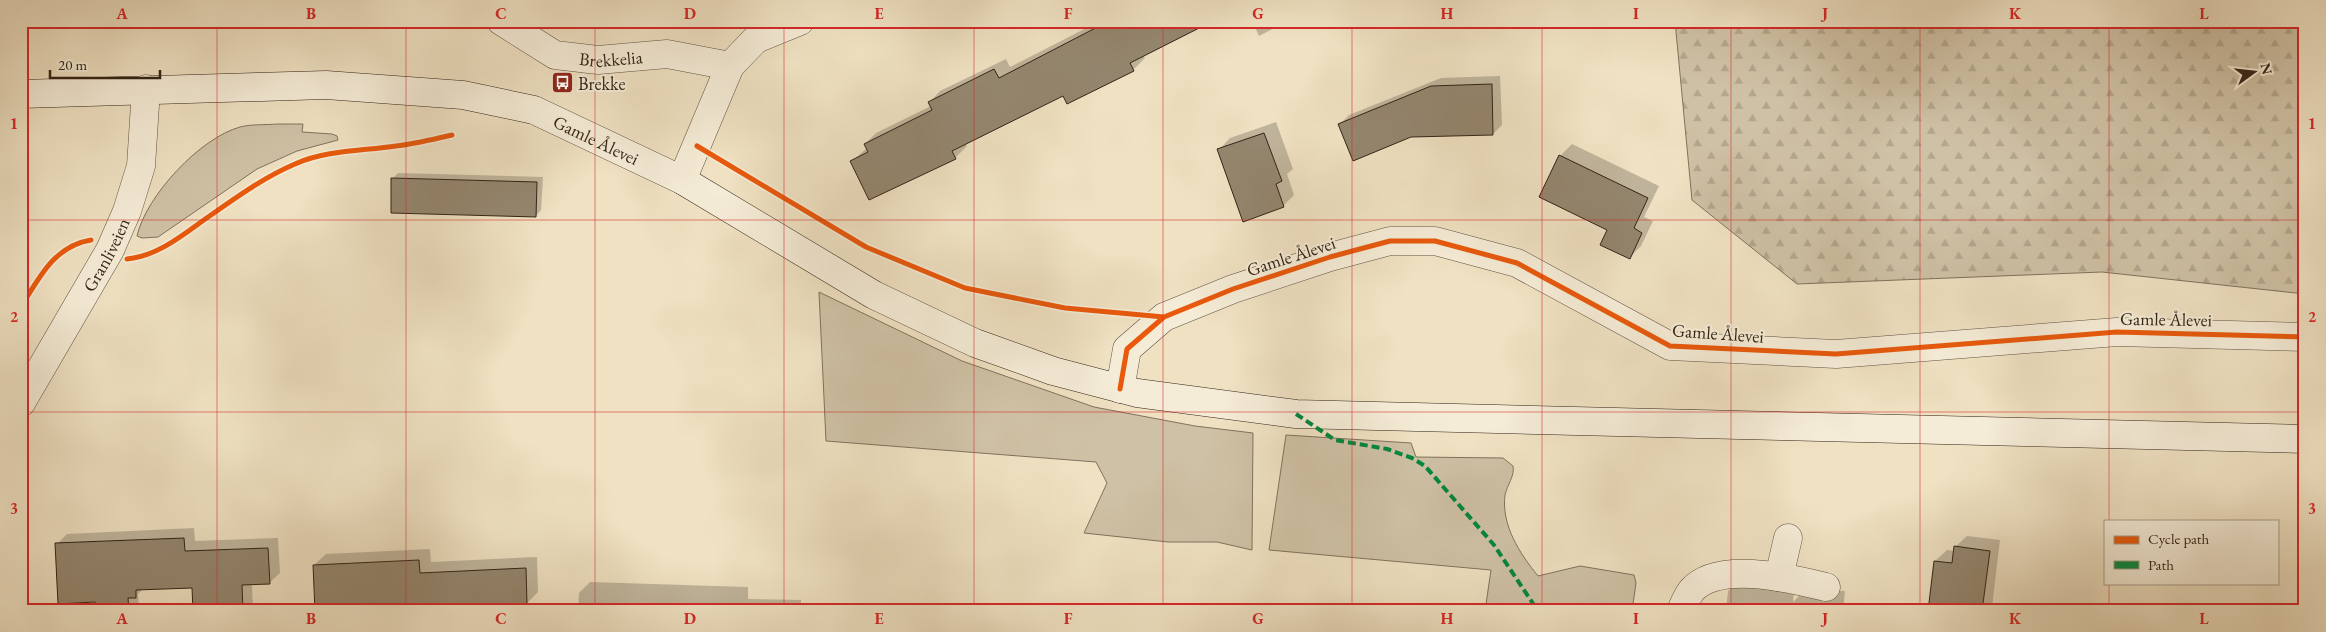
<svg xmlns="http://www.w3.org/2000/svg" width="2326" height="632" viewBox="0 0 2326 632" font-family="'EB Garamond',serif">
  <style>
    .grass { fill: #cfc1a5; stroke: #80725e }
    .forest { fill: url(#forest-firs); stroke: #80725e }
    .shadow { fill: #0003 }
    .building { fill: #94866f; stroke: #322316 }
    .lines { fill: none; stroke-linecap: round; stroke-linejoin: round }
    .minor-casing { stroke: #615241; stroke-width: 29 }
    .secondary-casing { stroke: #322316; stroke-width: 29 }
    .minor { stroke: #f5ecd7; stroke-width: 28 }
    .secondary { stroke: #f5ecd7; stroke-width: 28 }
    .quiet { stroke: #00873e; stroke-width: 4; stroke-dasharray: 8 4; stroke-linecap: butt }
    .cycleway-casing { stroke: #f5ecd7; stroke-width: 8 }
    .cycleway { stroke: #e8590c; stroke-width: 5 }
    .grid { fill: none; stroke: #d62828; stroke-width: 1; stroke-opacity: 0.55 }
    .labels { text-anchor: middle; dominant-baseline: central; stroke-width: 4; stroke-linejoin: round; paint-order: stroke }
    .street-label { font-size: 18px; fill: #322316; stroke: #f5ecd7 }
    .poi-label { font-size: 18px; fill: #322316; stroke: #f5ecd7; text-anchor: start }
    .neatline { fill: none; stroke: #d62828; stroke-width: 2 }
    .grid-label { font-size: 16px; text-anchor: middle; font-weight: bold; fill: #d62828 }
  </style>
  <defs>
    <pattern id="forest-firs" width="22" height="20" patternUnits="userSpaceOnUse" patternTransform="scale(1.25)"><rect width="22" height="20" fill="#cfc1a5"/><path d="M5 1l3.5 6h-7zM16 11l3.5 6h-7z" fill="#b2a68d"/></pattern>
  </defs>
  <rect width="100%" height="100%" fill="#efe1c2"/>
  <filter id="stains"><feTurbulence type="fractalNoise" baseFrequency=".004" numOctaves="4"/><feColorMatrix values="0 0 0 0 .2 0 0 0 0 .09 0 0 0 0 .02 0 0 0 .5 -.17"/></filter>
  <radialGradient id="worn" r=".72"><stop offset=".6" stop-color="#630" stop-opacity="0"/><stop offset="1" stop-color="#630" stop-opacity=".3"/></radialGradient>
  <path class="grass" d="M278,124H303L302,132L332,134L337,136L338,140L297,151L257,169L158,237L142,238L137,236C146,196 200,138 240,127C251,124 266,125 278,124Z
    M819,292L962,361L1094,407L1195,426L1253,433L1252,550L1217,542H1168L1084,533L1107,483L1096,462L826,441Z
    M1286,435L1411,443L1416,457L1503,458L1513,466C1515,476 1507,485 1505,495C1501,525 1520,554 1538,576L1580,566L1634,575L1636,583L1632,611H1485L1491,570L1269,550Z"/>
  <path class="forest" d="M1675,21H2305V294L2102,272L1797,284L1692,200Z"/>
  <path class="shadow" d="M1100,21H1203L1143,55L1145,58L1133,70L1067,103L1063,95L965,143L967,146L955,158L851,162L867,148L865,144L876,133L931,106L929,103L940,91L1006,59L1010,67Z
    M1252,21H1288L1259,36Z
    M1500,76L1502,125L1493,134L1340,124L1349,115L1441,78Z
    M1276,122L1293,169L1287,174L1294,195L1283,206L1219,150L1230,138Z
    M1572,144L1659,186L1644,217L1653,221L1641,246L1629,258L1560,156Z
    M398,173L543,177L541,210L536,216L393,178Z
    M194,528L195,541L278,538L280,573L269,583L252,584L253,611H194L193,586L144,588L138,594L139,611H97L96,601L57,544L67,534Z
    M1967,536L2000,540L1992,607L1989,611H1929L1935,561L1947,550L1955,551V547Z
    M430,549L431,562L537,557L538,592L527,603L511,604V611H316L314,565L326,554Z
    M590,582L748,587V599L801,600V611H578L579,593Z
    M1734,585L1794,589L1793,602L1806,589L1845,591L1843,611H1726L1728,591Z"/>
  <path class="building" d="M1109,21H1213L1130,63L1134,71L1067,104L1063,96L952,151L956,159L869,200L850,161L868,152L864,144L932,110L928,102L994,69L999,78Z
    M1492,84L1493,135L1411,137L1353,161L1338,124L1431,86Z
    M1264,133L1282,181L1276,184L1284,207L1243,222L1217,149Z
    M1559,155L1648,198L1634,228L1642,233L1630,259L1600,245L1607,230L1539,197Z
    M391,178L537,182L536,217L391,213Z
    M184,538L185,551L268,548L270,584L242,585L243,611H193L192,588L136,590V598H128L129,611H95V602L58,604L55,543Z
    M1954,546L1990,551L1982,611H1928L1934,561L1952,563Z
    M419,560L420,573L526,568L527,605L500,606V611H315L313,565Z"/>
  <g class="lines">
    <defs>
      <g id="minor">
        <path id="s1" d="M501,21L555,55L598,60L667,54L730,66"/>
        <path d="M682,180L730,66L756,39L800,21"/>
        <path d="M1120,389L1127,349L1164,317L1233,289L1330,257L1390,241H1435L1517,263L1670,346L1836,354L2117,332L2305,337"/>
        <path id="s2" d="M21,403L110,250L127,211L141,166L146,89"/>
        <path d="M1779,577L1788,538"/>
        <path d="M1681,611C1684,604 1687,596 1692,590C1719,560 1792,579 1826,587"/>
      </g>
      <g id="secondary">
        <path id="s3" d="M21,94L326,85L463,95L534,110L682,180L874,295L975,343L1053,371L1137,393L1296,414L2305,439"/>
      </g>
    </defs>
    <use href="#minor" class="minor-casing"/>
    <use href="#secondary" class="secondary-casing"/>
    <use href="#minor" class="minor"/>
    <use href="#secondary" class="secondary"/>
    <path class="quiet" d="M1296,414L1335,440L1387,449L1412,458L1425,466L1494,545L1538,611"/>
    <defs>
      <path id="cycleway" d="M697,146L866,247L965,288L1065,308L1164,317
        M127,259C156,256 179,238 201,222C231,201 262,178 295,164C326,150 363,151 396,146C415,144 434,139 452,135
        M21,307C39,278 54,246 91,240
        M1120,389L1127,349L1164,317L1233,289L1330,257L1390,241H1435L1517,263L1670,346L1836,354L2117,332L2305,337"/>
    </defs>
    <use href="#cycleway" class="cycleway-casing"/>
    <use href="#cycleway" class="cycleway"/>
  </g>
  <path class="grid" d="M217,21V611M406,21V611M595,21V611M784,21V611M974,21V611M1163,21V611M1352,21V611M1542,21V611M1731,21V611M1920,21V611M2109,21V521M21,220H2305M21,412H2305M2109,583V611"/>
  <defs>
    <symbol id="bus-square" viewBox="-11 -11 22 22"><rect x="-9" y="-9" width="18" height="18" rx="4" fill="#8f2418" stroke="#f5ecd7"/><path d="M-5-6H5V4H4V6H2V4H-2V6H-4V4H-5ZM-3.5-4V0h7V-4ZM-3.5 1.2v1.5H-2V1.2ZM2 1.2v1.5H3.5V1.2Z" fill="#fff"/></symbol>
  </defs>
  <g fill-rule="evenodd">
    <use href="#bus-square" x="550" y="70" width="25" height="25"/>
  </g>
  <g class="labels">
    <g class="street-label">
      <text stroke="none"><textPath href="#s1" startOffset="120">Brekkelia</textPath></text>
      <text stroke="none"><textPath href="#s3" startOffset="584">Gamle Ålevei</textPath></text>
      <text stroke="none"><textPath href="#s2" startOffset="171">Granliveien</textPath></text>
      <text transform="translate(1291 256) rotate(-18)">Gamle Ålevei</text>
      <text transform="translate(2166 319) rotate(1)">Gamle Ålevei</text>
      <text transform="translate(1718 333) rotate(4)">Gamle Ålevei</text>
    </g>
    <g class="poi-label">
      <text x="578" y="83">Brekke</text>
    </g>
  </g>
  <rect width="2326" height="632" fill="none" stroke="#efe1c2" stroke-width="55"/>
  <rect x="2104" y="520" width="175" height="65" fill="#f5ecd7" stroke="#a79c8a"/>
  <rect x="2114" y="536" width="25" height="8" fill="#e8590c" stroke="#a79c8a"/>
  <text x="2148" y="544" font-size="15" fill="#322316">Cycle path</text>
  <rect x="2114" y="561" width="25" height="8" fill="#00873e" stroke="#a79c8a"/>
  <text x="2148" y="570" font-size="15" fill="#322316">Path</text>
  <g transform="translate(2254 72) rotate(75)" stroke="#f5ecd7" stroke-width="4" paint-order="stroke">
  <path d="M0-4L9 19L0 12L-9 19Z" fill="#322316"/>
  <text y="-8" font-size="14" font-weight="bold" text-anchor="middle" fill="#322316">N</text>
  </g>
  <path d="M50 70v8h110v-8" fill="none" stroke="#322316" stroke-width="2.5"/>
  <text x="58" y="70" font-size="15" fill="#322316" stroke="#f5ecd7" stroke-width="4" paint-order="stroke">20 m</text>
  <rect x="28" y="28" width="2270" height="576" class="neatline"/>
  <g class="grid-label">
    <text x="122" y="19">A</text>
    <text x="311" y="19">B</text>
    <text x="501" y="19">C</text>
    <text x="690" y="19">D</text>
    <text x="879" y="19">E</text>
    <text x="1068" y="19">F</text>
    <text x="1258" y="19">G</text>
    <text x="1447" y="19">H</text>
    <text x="1636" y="19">I</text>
    <text x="1825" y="19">J</text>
    <text x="2015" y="19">K</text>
    <text x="2204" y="19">L</text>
    <text x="14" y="129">1</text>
    <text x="2312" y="129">1</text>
    <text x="14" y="322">2</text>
    <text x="2312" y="322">2</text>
    <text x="14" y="514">3</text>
    <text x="2312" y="514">3</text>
    <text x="122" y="624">A</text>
    <text x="311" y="624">B</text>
    <text x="501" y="624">C</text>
    <text x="690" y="624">D</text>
    <text x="879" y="624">E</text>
    <text x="1068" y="624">F</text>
    <text x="1258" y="624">G</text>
    <text x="1447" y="624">H</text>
    <text x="1636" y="624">I</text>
    <text x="1825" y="624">J</text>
    <text x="2015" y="624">K</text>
    <text x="2204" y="624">L</text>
  </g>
  <rect width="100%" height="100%" filter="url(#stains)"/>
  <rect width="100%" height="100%" fill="url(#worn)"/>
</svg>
